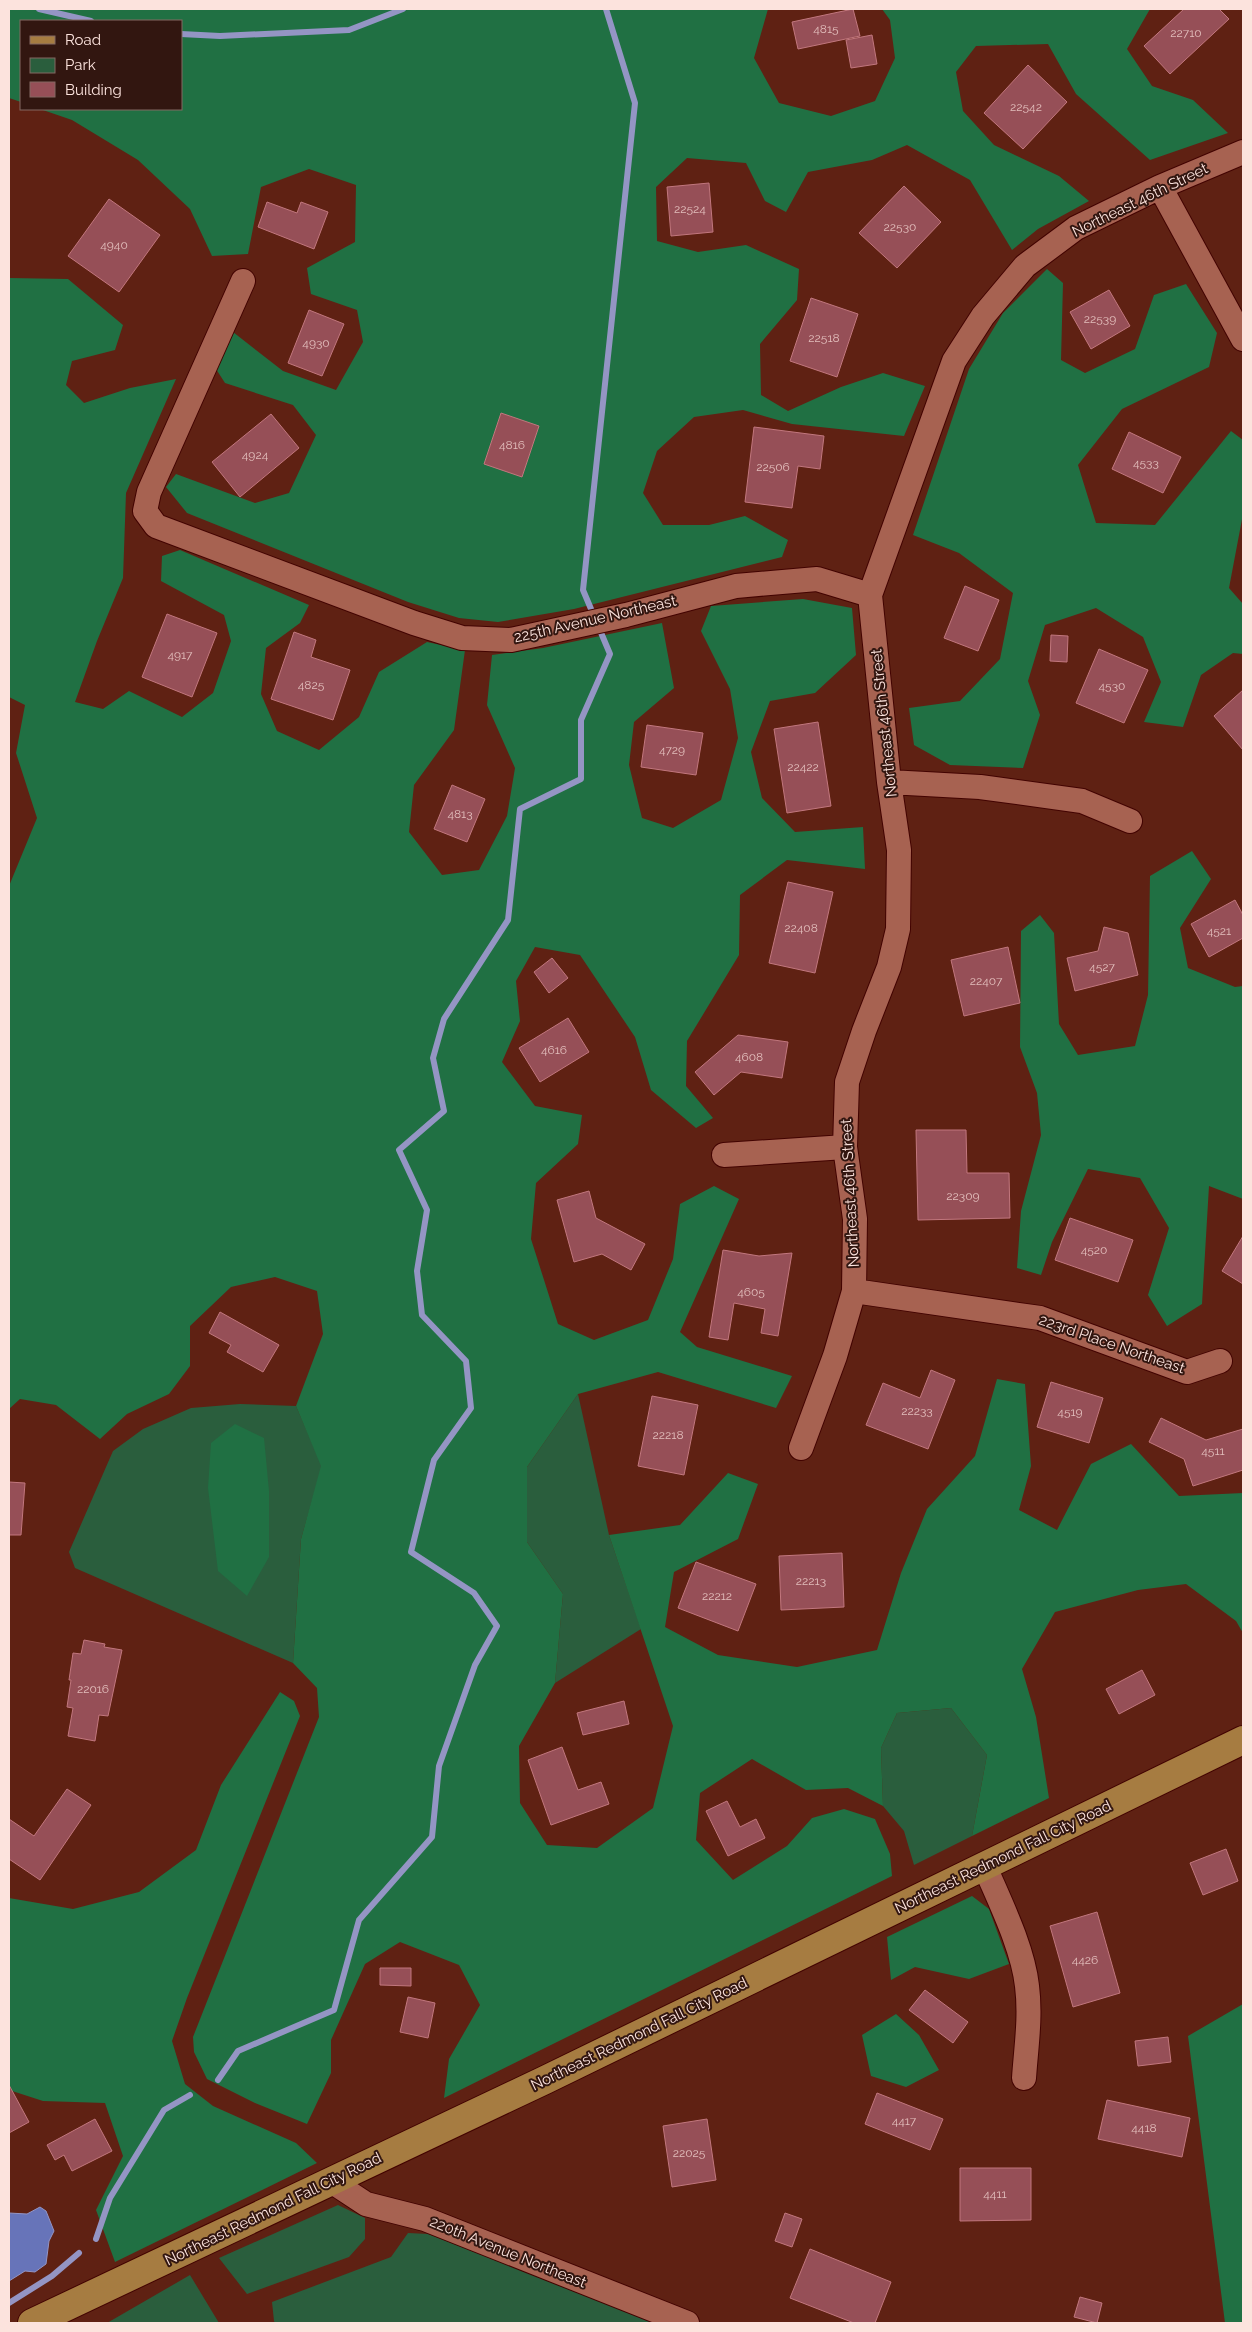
<svg xmlns="http://www.w3.org/2000/svg" width="1252" height="2332" viewBox="0 0 1252 2332" font-family="Raleway,sans-serif">
  <style>
    .green { fill: #2a5e3d }
    .forest { fill: #207043 }
    .water { fill: #6774b9; stroke: #9495c4 }
    .lines { fill: none; stroke-linecap: round; stroke-linejoin: round }
    .stream { stroke: #9495c4; stroke-width: 6 }
    .building { fill: #964f57; stroke: #c2777e }
    .minor-casing { stroke: #420300; stroke-width: 26 }
    .major-casing { stroke: #420300; stroke-width: 30 }
    .minor { stroke: #a76251; stroke-width: 24 }
    .major { stroke: #a67c41; stroke-width: 28 }
    .labels { text-anchor: middle; dominant-baseline: central; stroke-width: 4; stroke-linejoin: round; paint-order: stroke }
    .number-label { font-size: 12px; fill: #e2bebc }
    .street-label { font-size: 15px; fill: #fce3dd; stroke: #321610 }
  </style>
  <rect width="100%" height="100%" fill="#5f2113"/>
  <path class="green" d="M578,1394L609,1535L641,1629L555,1683L563,1594L527,1542V1467Z
    M240,1404L296,1406L322,1466L301,1539L293,1663L75,1568L69,1552L113,1451L143,1429L191,1408Z
    M951,1708L987,1755L972,1836L914,1865L904,1831L883,1806L881,1748L897,1713Z
    M338,2205L365,2218V2239L349,2257L247,2294L219,2258Z
    M408,2233L428,2234L658,2323H275L274,2321L272,2302L391,2257Z
    M190,2275L219,2323H107Z"/>
  <path class="forest" d="M9,9H768L754,58L779,103L831,116L875,101L895,58L890,20L882,9H1150L1127,49L1152,86L1193,100L1228,133L1150,160L1076,94L1048,44L976,46L956,72L963,111L994,145L1059,176L1089,201L1038,229L1012,250L970,180L907,145L872,160L808,172L786,212L765,201L746,163L687,158L656,187L657,241L698,252L746,245L799,269L797,300L760,344L761,395L788,411L841,387L883,373L925,386L904,436L792,424L743,410L694,417L657,451L643,493L663,525H709L745,516L788,540L782,557L574,609L498,622L459,618L408,602L187,513L166,487L176,474L255,503L289,493L316,435L293,405L225,383L216,369L233,332L283,371L336,390L363,342L357,310L311,294L307,268L355,242L356,185L309,169L261,187L248,254L212,256L190,209L138,160L72,120L40,109H181V21H21V102L9,98Z
    M1047,269L1063,283L1061,360L1085,373L1135,349L1154,295L1186,284L1217,333L1209,367L1122,409L1078,465L1096,523L1155,525L1231,431L1243,440V514L1229,588L1243,604V654L1233,653L1201,675L1183,727L1144,722L1161,682L1143,637L1096,608L1045,625L1028,681L1040,715L1023,768L950,765L914,745L909,708L960,701L1000,659L1013,593L959,553L913,535L969,369L1003,313Z
    M9,278L68,279L123,325L115,350L72,361L66,385L84,403L130,388L176,379L126,493L123,578L97,641L75,702L103,709L129,691L182,717L213,693L231,641L224,615L161,581L162,556L180,550L309,605L300,623L266,648L261,694L277,731L319,750L359,717L379,672L427,642L465,650L454,730L414,785L409,832L442,875L479,870L507,816L515,768L487,705L492,655L543,648L662,623L674,688L634,722L629,765L642,818L673,828L721,800L738,738L730,689L701,631L711,606L803,599L852,608L856,655L815,693L770,701L751,752L762,798L795,832L863,827L865,869L787,860L740,895L739,955L687,1041L686,1086L713,1118L696,1128L651,1090L635,1037L580,955L535,947L516,981L520,1021L502,1062L535,1106L582,1115L578,1144L536,1183L531,1239L558,1324L594,1340L648,1320L673,1259L680,1204L714,1186L739,1199L680,1332L697,1347L792,1376L776,1408L658,1372L578,1394L527,1467V1542L563,1594L555,1683L519,1746L520,1803L547,1845L597,1848L653,1808L673,1726L609,1535L680,1525L728,1473L758,1484L738,1539L674,1572L665,1627L718,1655L797,1667L877,1650L901,1573L927,1509L975,1456L997,1379L1025,1384L1031,1466L1019,1510L1057,1530L1091,1464L1131,1444L1179,1496L1243,1493V1633L1236,1621L1186,1584L1138,1590L1055,1612L1022,1669L1036,1717L1049,1798L972,1836L987,1755L951,1708L897,1713L881,1748L883,1806L848,1788L806,1790L752,1759L700,1793L696,1840L733,1880L787,1846L812,1818L844,1809L875,1819L890,1854L892,1876L444,2098L449,2059L480,2005L459,1965L400,1942L365,1964L331,2040V2073L307,2124L255,2103L207,2079L194,2052L193,2037L319,1717L317,1688L293,1663L301,1539L321,1466L296,1406L323,1334L317,1291L275,1277L231,1287L190,1326V1366L169,1394L127,1414L100,1439L56,1405L20,1399L9,1409V886L37,818L16,753L25,705L9,697Z
    M1192,851L1211,879L1180,928L1188,968L1235,987L1243,986V1199L1209,1186L1202,1304L1167,1326L1148,1295L1169,1228L1140,1178L1088,1169L1052,1242L1041,1275L1017,1268L1021,1211L1041,1135L1037,1093L1020,1047L1021,931L1040,915L1054,933L1059,1024L1078,1055L1135,1046L1148,995L1150,876Z
    M235,1424L264,1438L269,1491V1557L247,1596L218,1571L208,1488L211,1443Z
    M280,1692L294,1701L300,1716L187,1998L172,2041L185,2084L213,2106L296,2143L317,2163L115,2262L96,2210L123,2156L105,2103L43,2101L9,2090V1898L73,1909L139,1892L196,1850L221,1785Z
    M972,1896L989,1909L1009,1964L969,1979L915,1967L891,1980L887,1937Z
    M1243,2004V2323H1225L1188,2036Z
    M896,2014L919,2035L939,2070L906,2087L871,2076L862,2035Z"/>
  <path class="water" d="M40,2207L46,2211L54,2231L49,2241L46,2264L35,2272L25,2271L9,2281V2213L27,2214Z"/>
  <g class="lines">
    <path class="stream" d="M39,9L91,21
      M181,34L220,36L349,30L403,9
      M218,2080L238,2051L334,2010L359,1920L432,1837L439,1766L475,1665L497,1626L474,1593L411,1552L434,1460L471,1408L466,1361L422,1315L417,1271L427,1210L399,1150L444,1111L433,1058L444,1019L508,920L520,809L581,779V720L610,654L583,590L635,103L606,9
      M96,2239L110,2198L164,2110L190,2095
      M9,2303L52,2276L79,2253"/>
  </g>
  <path class="building" d="M853,9L860,36L798,49L792,22Z
    M1184,9H1219L1229,19L1170,74L1144,46Z
    M872,35L877,64L851,68L846,40Z
    M1028,65L1067,102L1023,149L984,113Z
    M709,183L713,232L671,236L667,187Z
    M904,186L941,222L897,268L859,233Z
    M109,199L160,235L119,292L68,256Z
    M267,202L297,213L301,202L328,212L314,249L258,227Z
    M1109,290L1130,326L1091,349L1070,312Z
    M811,298L858,314L837,377L790,361Z
    M309,310L344,324L322,376L288,363Z
    M501,413L539,426L522,477L484,464Z
    M271,414L299,448L240,497L212,462Z
    M754,427L824,436L820,469L798,466L792,508L745,502Z
    M1129,432L1181,457L1163,493L1112,469Z
    M965,586L999,600L978,651L944,638Z
    M167,614L217,633L192,697L142,677Z
    M294,632L316,640L311,657L350,670L333,720L271,699Z
    M1051,635L1068,636L1067,662L1050,661Z
    M1099,649L1148,670L1124,723L1076,703Z
    M1243,690V750L1214,716Z
    M818,722L831,806L787,813L774,729Z
    M647,725L703,733L696,775L641,767Z
    M452,785L485,799L467,842L434,829Z
    M788,882L833,892L815,973L769,963Z
    M1235,900L1243,915V938L1209,957L1191,924Z
    M1104,927L1128,933L1138,975L1075,991L1067,958L1098,951Z
    M1008,947L1020,1003L964,1016L951,960Z
    M552,958L568,978L549,993L534,972Z
    M568,1018L589,1052L540,1082L519,1048Z
    M738,1035L788,1042L782,1078L741,1072L714,1095L695,1072Z
    M916,1130H966L967,1173H1009L1010,1218L918,1220Z
    M589,1191L596,1218L645,1244L631,1270L602,1254L574,1262L557,1200Z
    M1070,1218L1133,1240L1118,1282L1055,1260Z
    M1243,1236V1284L1222,1271Z
    M723,1250L759,1256L792,1253L778,1336L761,1333L765,1309L734,1303L728,1340L709,1337Z
    M220,1312L279,1345L263,1372L227,1352L231,1345L209,1333Z
    M931,1370L955,1380L928,1449L866,1425L883,1383L920,1398Z
    M1051,1382L1103,1398L1089,1443L1037,1427Z
    M652,1396L698,1405L684,1475L638,1466Z
    M1161,1418L1206,1440L1243,1429V1470L1193,1486L1184,1459L1149,1442Z
    M9,1482L25,1483L21,1535H9Z
    M842,1553L844,1607L781,1610L779,1556Z
    M696,1562L756,1584L738,1631L678,1608Z
    M84,1640L105,1644L104,1647L122,1650L108,1716L99,1715L95,1741L68,1736L73,1708L67,1707L71,1680H69L73,1653L81,1654Z
    M1142,1670L1155,1695L1119,1714L1106,1689Z
    M624,1701L629,1724L583,1735L577,1713Z
    M562,1747L578,1790L601,1782L609,1804L551,1825L528,1760Z
    M67,1789L91,1805L40,1880L9,1859V1819L34,1836Z
    M727,1801L740,1827L756,1819L765,1838L728,1856L706,1811Z
    M1226,1849L1238,1881L1203,1895L1190,1863Z
    M1097,1912L1120,1993L1073,2007L1050,1926Z
    M380,1968H411V1986L380,1985Z
    M925,1990L968,2022L953,2043L909,2010Z
    M408,1997L435,2003L428,2038L400,2032Z
    M1168,2037L1171,2062L1138,2066L1135,2041Z
    M9,2085L29,2122L9,2133Z
    M877,2093L943,2119L930,2150L865,2124Z
    M1107,2100L1190,2118L1182,2157L1098,2139Z
    M95,2119L112,2151L72,2171L64,2155L55,2160L47,2145Z
    M707,2119L716,2180L672,2187L663,2126Z
    M960,2168H1031V2220L960,2221Z
    M785,2213L802,2219L792,2247L775,2241Z
    M810,2249L891,2282L875,2323H854L790,2298Z
    M1080,2297L1102,2303L1097,2323L1074,2317Z"/>
  <g class="lines">
    <defs>
      <path id="minor" d="M1160,187L1243,339
        M243,281L149,492L145,511L156,526L414,623L462,638L511,640L626,615L736,586L817,579L870,595
        M889,782L980,787L1082,801L1130,821
        M724,1155L845,1147
        M854,1291L1040,1318L1187,1372L1220,1361
        M801,1448L835,1356L854,1291L855,1219L845,1147L847,1082L864,1031L889,967L898,929L899,850L889,782L870,595L954,361L983,316L1025,266L1076,228L1160,187L1243,152
        M985,1867C1000,1902 1023,1948 1027,1986C1031,2017 1026,2048 1024,2078
        M331,2181L366,2204L425,2219L687,2323"/>
      <path id="major" d="M32,2323L545,2080L1243,1740"/>
    </defs>
    <use href="#minor" class="minor-casing"/>
    <use href="#major" class="major-casing"/>
    <use href="#minor" class="minor"/>
    <use href="#major" class="major"/>
  </g>
  <g class="labels">
    <g class="number-label">
      <text x="826" y="29">4815</text>
      <text x="1186" y="33">22710</text>
      <text x="1026" y="107">22542</text>
      <text x="690" y="209">22524</text>
      <text x="900" y="227">22530</text>
      <text x="114" y="245">4940</text>
      <text x="1100" y="319">22539</text>
      <text x="824" y="338">22518</text>
      <text x="316" y="343">4930</text>
      <text x="512" y="445">4816</text>
      <text x="255" y="455">4924</text>
      <text x="1146" y="463">4533</text>
      <text x="773" y="467">22506</text>
      <text x="180" y="655">4917</text>
      <text x="311" y="685">4825</text>
      <text x="1112" y="686">4530</text>
      <text x="672" y="750">4729</text>
      <text x="803" y="767">22422</text>
      <text x="460" y="814">4813</text>
      <text x="801" y="928">22408</text>
      <text x="1219" y="931">4521</text>
      <text x="1102" y="967">4527</text>
      <text x="986" y="981">22407</text>
      <text x="554" y="1050">4616</text>
      <text x="749" y="1057">4608</text>
      <text x="963" y="1196">22309</text>
      <text x="1094" y="1250">4520</text>
      <text x="751" y="1292">4605</text>
      <text x="917" y="1411">22233</text>
      <text x="1070" y="1412">4519</text>
      <text x="668" y="1435">22218</text>
      <text x="1213" y="1451">4511</text>
      <text x="811" y="1581">22213</text>
      <text x="717" y="1596">22212</text>
      <text x="93" y="1689">22016</text>
      <text x="1085" y="1960">4426</text>
      <text x="904" y="2121">4417</text>
      <text x="1144" y="2128">4418</text>
      <text x="689" y="2153">22025</text>
      <text x="995" y="2194">4411</text>
    </g>
    <g class="street-label">
      <text transform="translate(1140 200) rotate(-26)">Northeast 46th Street</text>
      <text transform="translate(595 619) rotate(-13)">225th Avenue Northeast</text>
      <text transform="translate(884 723) rotate(-96)">Northeast 46th Street</text>
      <text transform="translate(850 1193) rotate(-93)">Northeast 46th Street</text>
      <text transform="translate(1112 1344) rotate(19)">223rd Place Northeast</text>
      <text transform="translate(1003 1857) rotate(-26)">Northeast Redmond Fall City Road</text>
      <text transform="translate(639 2034) rotate(-26)">Northeast Redmond Fall City Road</text>
      <text transform="translate(273 2209) rotate(-26)">Northeast Redmond Fall City Road</text>
      <text transform="translate(508 2252) rotate(22)">220th Avenue Northeast</text>
    </g>
  </g>
  <rect width="1252" height="2332" fill="none" stroke="#fce3dd" stroke-width="20"/>
  <rect x="20" y="20" width="162" height="90" fill="#321610" stroke="#836862"/>
  <rect x="30" y="36" width="25" height="8" fill="#a67c41" stroke="#836862"/>
  <text x="65" y="45" font-size="15" fill="#fce3dd">Road</text>
  <rect x="30" y="58" width="25" height="15" fill="#2a5e3d" stroke="#836862"/>
  <text x="65" y="70" font-size="15" fill="#fce3dd">Park</text>
  <rect x="30" y="82" width="25" height="15" fill="#964f57" stroke="#836862"/>
  <text x="65" y="95" font-size="15" fill="#fce3dd">Building</text>
</svg>
